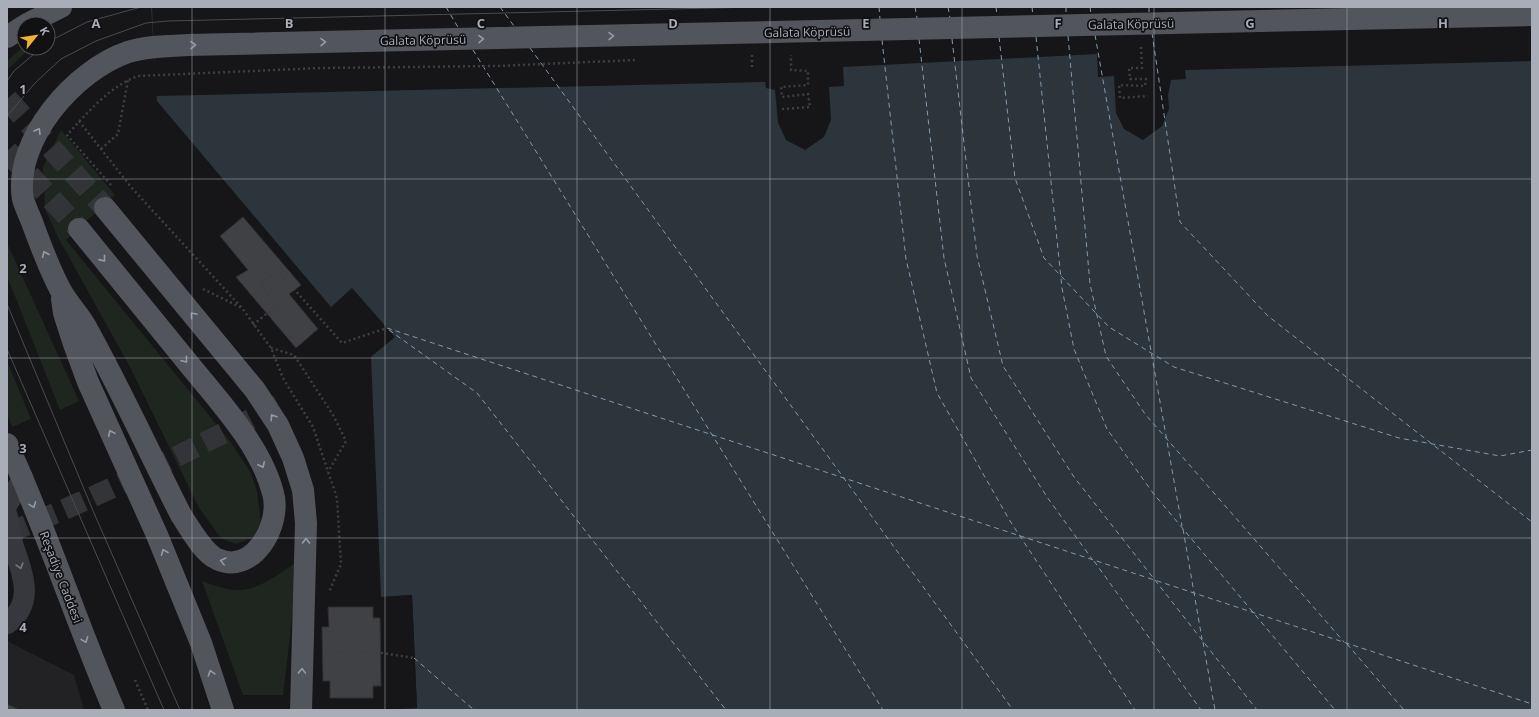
<svg xmlns="http://www.w3.org/2000/svg" width="1539" height="717" viewBox="0 0 1539 717" font-family="'Open Sans',sans-serif">
  <style>
    .built { fill: #222225 }
    .green { fill: #1e261f }
    .water { fill: #2c353c }
    .pier { fill: #161618 }
    .lines { fill: none; stroke-linecap: round; stroke-linejoin: round }
    .ferry { stroke: #7f9bb3; stroke-width: 1; stroke-dasharray: 5 4; stroke-linecap: butt }
    .building { fill: #404145; stroke: #303034 }
    .pedestrian-tunnel { stroke: #333438; stroke-width: 21; stroke-dasharray: 21 10; stroke-linecap: butt }
    .primary-tunnel { stroke: #333438; stroke-width: 22; stroke-dasharray: 22 11; stroke-linecap: butt }
    .path { stroke: #3d3f44; stroke-width: 2.5; stroke-dasharray: 2 3; stroke-linecap: butt }
    .pedestrian { stroke: #37383d; stroke-width: 21 }
    .primary { stroke: #53555c; stroke-width: 22 }
    .tram { stroke: #4a4c52; stroke-width: 1 }
    .oneway { stroke: #979ba6 }
    .oneway2 { stroke: #757881 }
    .grid { fill: none; stroke: #a8adb8; stroke-width: 1; stroke-opacity: 0.55 }
    .labels { text-anchor: middle; dominant-baseline: central; stroke-width: 3.5; stroke-linejoin: round; paint-order: stroke }
    .street-label { font-size: 12px; fill: #a8adb8; stroke: #111113 }
    .grid-label { font-size: 13px; text-anchor: middle; font-weight: bold; fill: #a8adb8; stroke: #111113; stroke-width: 3.5; stroke-linejoin: round; paint-order: stroke }
  </style>
  <rect width="100%" height="100%" fill="#161618"/>
  <path class="built" d="M7,641L74,675L84,710H7Z"/>
  <path class="green" d="M24,46V48H30L7,70V61Z
    M61,130L115,195L66,240L230,441L251,473L257,492L261,522L254,537L236,544L221,538L199,508L130,367L59,239L45,209L43,167Z
    M7,243L79,401L60,410L7,276Z
    M7,361L31,419L12,427L7,414Z
    M299,560L283,695H243L202,581C213,585 226,590 238,590C260,590 282,572 299,560Z"/>
  <path class="water" d="M151,7H1532V710H385L417,708L412,595L381,597L371,357L395,337L352,288L331,307L157,101Z"/>
  <path class="pier" d="M152,7H1532V61L1185,70L1186,79L1171,80L1168,95L1169,109L1162,126L1143,140L1124,129L1116,113L1114,76L1098,77L1097,54L843,67L844,86L829,87L831,120L824,137L805,150L786,140L778,123L775,90L766,88L765,82L156,96Z
    M412,595L417,708L385,709L383,708L415,706L410,597L380,598L381,597Z"/>
  <g class="lines">
    <path class="ferry" d="M446,7L459,29
      M500,7L514,26
      M879,7L880,19
      M915,7L917,18
      M948,7L950,18
      M996,7L997,16
      M1032,7L1033,16
      M1066,7V15
      M1090,7L1091,14
      M1149,7V12
      M1152,33L1180,222L1268,316L1532,522
      M1095,35L1182,526
      M1068,36L1090,284L1106,356L1145,414L1344,642
      M999,37L1015,178L1044,258L1109,327L1174,367L1399,438L1500,456L1532,450
      M1036,37L1062,288L1074,349L1107,429L1153,493L1335,710
      M919,39L944,258L971,378L1047,497L1092,559
      M952,39L977,256L1003,366L1074,477L1257,710
      M882,40L906,259L937,393L1010,521L1135,710
      M530,48L1013,710
      M473,50L883,710
      M387,328L1532,704
      M389,330L477,393L726,710
      M1183,529L1202,639
      M1094,561L1201,710
      M1203,642L1215,710
      M1347,644L1404,710
      M414,658L474,710"/>
  </g>
  <path class="building" d="M243,217L301,285L289,294L318,329L296,348L236,277L248,270L220,236Z
    M328,607H373V618H380L381,686H373V698H330V681H323L322,627H329Z
    M7,704L20,710H7Z"/>
  <g class="lines">
    <path class="pedestrian-tunnel" d="M7,533C103,496 193,448 285,402"/>
    <path class="primary-tunnel" d="M7,99L105,208
      M7,151L79,229"/>
    <path class="path" d="M1141,47L1142,68H1129L1130,79H1146L1145,86L1119,85L1120,98L1148,96
      M752,55V70
      M782,109L810,107L808,94L782,97L781,87L808,85V71L791,70V55
      M79,121L131,187L242,308L271,348L283,378L313,427L337,498L341,564L329,592
      M101,149L118,134L128,80
      M111,185L67,135C87,113 110,86 138,76L321,68L497,66L636,60
      M203,289L242,308
      M253,325L277,305L260,285L277,270L342,343L387,328
      M271,348L294,355L333,415L346,441L328,472
      M326,651L381,653L414,658
      M135,680L148,710"/>
    <path class="pedestrian" d="M7,505L23,478
      M7,515C9,525 11,535 13,545C22,573 36,602 7,624"/>
    <path class="primary" d="M27,24L61,7
      M7,37L24,26
      M105,208L255,390L278,425L293,458L303,490L306,523L301,710
      M79,229C114,272 149,315 184,358C216,398 260,443 273,493C282,524 253,576 217,559C203,553 189,527 181,515C149,452 120,388 86,327C79,314 67,303 60,289C49,268 40,244 32,222C29,215 25,206 23,199C13,140 75,70 128,52C147,46 168,46 188,45L1532,15
      M62,299L64,313L74,344L88,382L157,535L201,643L223,710
      M7,444C47,530 76,622 114,710"/>
    <path class="tram" d="M48,42L87,22L141,7
      M7,81L14,71L41,48
      M7,116L35,83L61,59L96,41L146,23L168,21L756,7
      M7,304L94,513L180,710
      M7,349L164,710"/>
  </g>
  <defs><path id="oneway-chevron" d="M-2-3.5L2.5 0L-2 3.5" fill="none" stroke-width="1.6" stroke-linecap="round" stroke-linejoin="round"/></defs>
  <g class="oneway">
    <use href="#oneway-chevron" transform="translate(611 36) rotate(-1)"/>
    <use href="#oneway-chevron" transform="translate(481 39) rotate(-1)"/>
    <use href="#oneway-chevron" transform="translate(323 42) rotate(-1)"/>
    <use href="#oneway-chevron" transform="translate(193 45) rotate(-1)"/>
    <use href="#oneway-chevron" transform="translate(38 131) rotate(-59)"/>
    <use href="#oneway-chevron" transform="translate(45 254) rotate(-113)"/>
    <use href="#oneway-chevron" transform="translate(103 259) rotate(51)"/>
    <use href="#oneway-chevron" transform="translate(193 315) rotate(-130)"/>
    <use href="#oneway-chevron" transform="translate(185 360) rotate(51)"/>
    <use href="#oneway-chevron" transform="translate(273 417) rotate(-123)"/>
    <use href="#oneway-chevron" transform="translate(111 433) rotate(-114)"/>
    <use href="#oneway-chevron" transform="translate(262 465) rotate(65)"/>
    <use href="#oneway-chevron" transform="translate(33 505) rotate(69)"/>
    <use href="#oneway-chevron" transform="translate(306 541) rotate(-89)"/>
    <use href="#oneway-chevron" transform="translate(164 552) rotate(-112)"/>
    <use href="#oneway-chevron" transform="translate(223 561) rotate(-166)"/>
    <use href="#oneway-chevron" transform="translate(85 640) rotate(69)"/>
    <use href="#oneway-chevron" transform="translate(302 671) rotate(-88)"/>
    <use href="#oneway-chevron" transform="translate(211 673) rotate(-108)"/>
  </g>
  <use class="oneway2" href="#oneway-chevron" transform="translate(20 566) rotate(74)"/>
  <path class="grid" d="M192,7V710M385,7V710M577,7V710M770,7V710M962,7V710M1154,7V710M1347,7V710M7,179H1532M7,358H1532M7,538H1532"/>
  <g class="labels">
    <g class="street-label">
      <text transform="translate(1131 24) rotate(-1)">Galata Köprüsü</text>
      <text transform="translate(807 32) rotate(-1)">Galata Köprüsü</text>
      <text transform="translate(423 40) rotate(-1)">Galata Köprüsü</text>
      <text transform="translate(61 577) rotate(69)">Reşadiye Caddesi</text>
    </g>
  </g>
  <g class="grid-label">
    <text x="96" y="28">A</text>
    <text x="289" y="28">B</text>
    <text x="481" y="28">C</text>
    <text x="673" y="28">D</text>
    <text x="866" y="28">E</text>
    <text x="1058" y="28">F</text>
    <text x="1250" y="28">G</text>
    <text x="1443" y="28">H</text>
    <text x="23" y="94">1</text>
    <text x="23" y="273">2</text>
    <text x="23" y="453">3</text>
    <text x="23" y="632">4</text>
  </g>
  <rect width="1539" height="717" fill="none" stroke="#a8adb8" stroke-width="16"/>
  <g transform="translate(36 36) rotate(60)"><circle r="19" fill="#111113" stroke="#4d4f55"/>
  <path d="M0-3L7 15L0 10L-7 15Z" fill="#f2b134"/>
  <text y="-6" font-size="11" font-weight="bold" text-anchor="middle" fill="#a8adb8">K</text>
  </g>
</svg>
